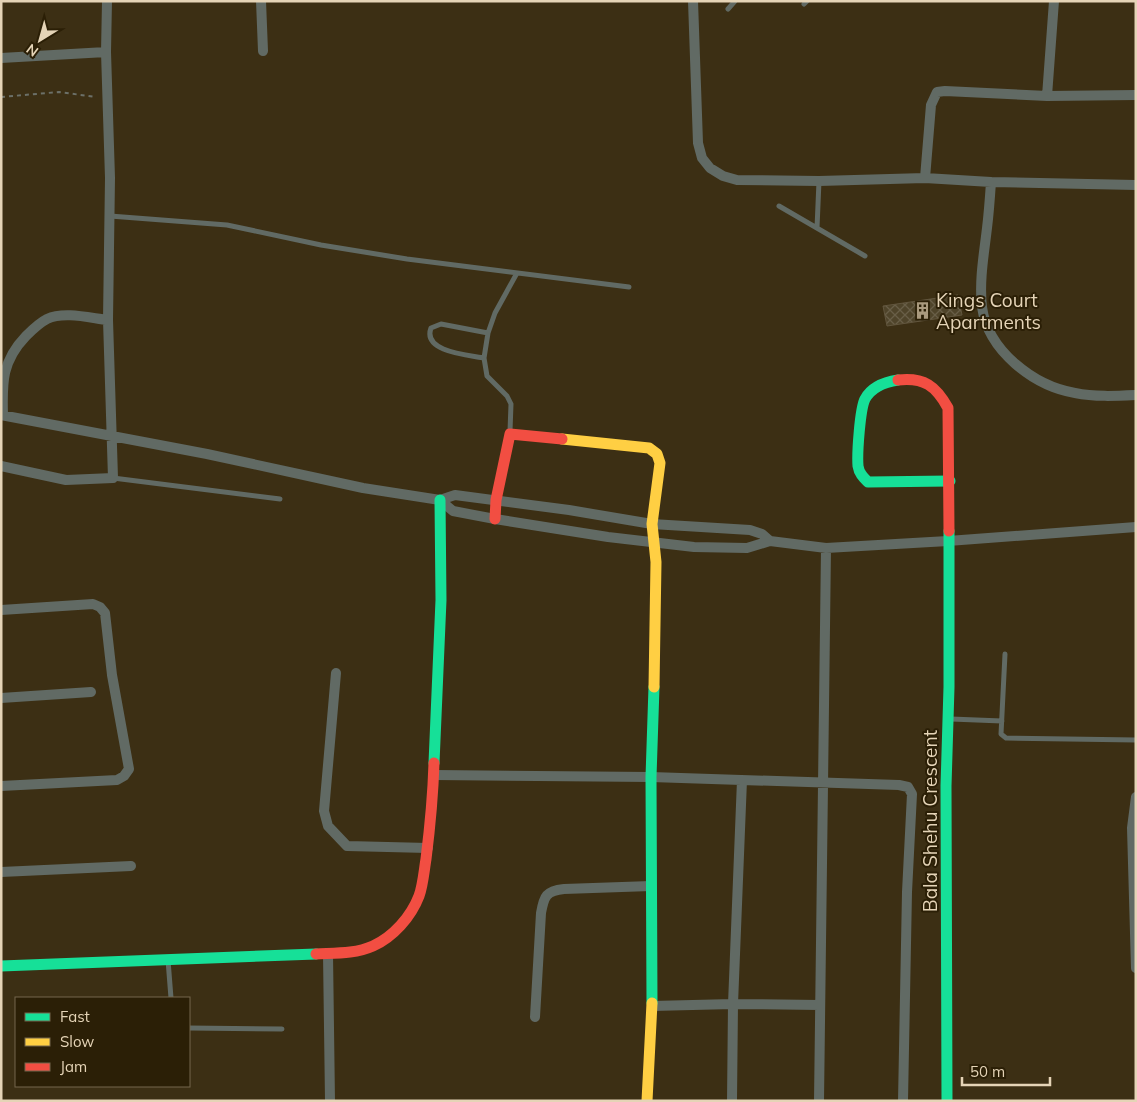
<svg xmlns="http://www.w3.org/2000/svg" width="1137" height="1102" viewBox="0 0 1137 1102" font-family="Mulish,sans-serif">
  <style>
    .building { fill: url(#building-cross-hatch); stroke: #61553d }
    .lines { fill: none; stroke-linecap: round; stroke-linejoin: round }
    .path { stroke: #6c7068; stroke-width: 2; stroke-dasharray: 4 4; stroke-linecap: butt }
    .lane { stroke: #616a64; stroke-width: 5 }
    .street { stroke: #616a64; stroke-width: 10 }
    .fast { stroke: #16e098; stroke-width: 11 }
    .slow { stroke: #ffcf43; stroke-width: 11 }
    .jam { stroke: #f24e42; stroke-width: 11 }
    .labels { text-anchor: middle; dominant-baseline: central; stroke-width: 4; stroke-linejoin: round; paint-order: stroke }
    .poi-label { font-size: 19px; fill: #e5d4b7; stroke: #2b1f06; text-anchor: start }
    .street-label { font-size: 19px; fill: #e5d4b7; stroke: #2b1f06 }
  </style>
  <defs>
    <pattern id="building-cross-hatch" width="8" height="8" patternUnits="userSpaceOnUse" patternTransform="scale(1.25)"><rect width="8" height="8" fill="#4f442a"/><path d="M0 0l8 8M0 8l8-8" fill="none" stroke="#685e47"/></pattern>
  </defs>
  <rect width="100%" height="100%" fill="#3c2f14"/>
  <path class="building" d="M958,295L962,315L887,326L883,306Z"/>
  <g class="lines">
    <path class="path" d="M1,97L59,92L96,97"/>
    <path class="lane" d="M804,4L807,1
      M728,9L735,1
      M779,206L865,256
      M110,216L227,225L321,245L407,259L629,287
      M817,228L819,181
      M484,358C469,355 422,352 431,328L441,324L488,333
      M510,431L511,404L507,396L487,376L484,358L488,333L495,313L517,273
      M113,478L280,499
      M1005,654L1001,734L1006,738L1136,740
      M951,719L1002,721
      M168,960L171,998
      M189,1028L282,1029"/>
    <path class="street" d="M261,1L263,51
      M693,1L698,143L702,158L710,168L723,176L737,180L819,181L925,178L991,182L1136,185
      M1,58L106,52
      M1047,96L1054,1
      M925,178L931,105L937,92L945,91L1047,96L1136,95
      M991,182C990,197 989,212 987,228C984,254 979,281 982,307C988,351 1034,386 1075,393C1095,397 1115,396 1136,395
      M1,415L207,454L363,488L440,500L455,495L569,510L652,524L750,530L762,534L770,541
      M3,415C2,382 2,361 26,336C32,330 39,323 47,319C64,311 90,318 108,320
      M1,466L66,480L113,478L108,320L110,178L106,52L107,1
      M440,500L453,511L495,519L608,537L694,547L747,548L770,541L826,548L948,541L1136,527
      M1,610L93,604L100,607L105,613L112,675L129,769L124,776L117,780L1,786
      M336,673L324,811L328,826L347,846L428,848
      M1,698L91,692
      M434,775L651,777L899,785L908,787L912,794L907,892L903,1101
      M1136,797L1132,828L1136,968
      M1,872L131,866
      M328,954L330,1101
      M652,1006L733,1004L820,1005
      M535,1017L541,913C544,896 546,891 564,889L651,886
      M732,1101L733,1004L742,780
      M819,1101L826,548"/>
    <path class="fast" d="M898,380C885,382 872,386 865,399C860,409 857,453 858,466C859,473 863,477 868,482L950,481
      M434,763L441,600L440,500
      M1,966L316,954
      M652,1003L651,777L654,687
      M947,1101L946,786L949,687V531"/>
    <path class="slow" d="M562,439L649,448L657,454L660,463L652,524L656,562L654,687
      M647,1101L652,1003"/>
    <path class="jam" d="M898,380C924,377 936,386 948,408L949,531
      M495,519L496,500L510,434L562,439
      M316,954C335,953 355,954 373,946C393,937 411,917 419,896C423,885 424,871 426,859C430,827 433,795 434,763"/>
  </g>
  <defs>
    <symbol id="building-bare" viewBox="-9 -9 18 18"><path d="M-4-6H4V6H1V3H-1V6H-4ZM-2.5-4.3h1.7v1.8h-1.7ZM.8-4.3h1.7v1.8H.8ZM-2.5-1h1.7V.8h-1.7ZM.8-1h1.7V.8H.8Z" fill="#aa9a7e" stroke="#2b1f06" stroke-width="2.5" paint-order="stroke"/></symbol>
  </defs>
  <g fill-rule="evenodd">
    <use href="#building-bare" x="910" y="298" width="25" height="25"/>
  </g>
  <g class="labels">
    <g class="poi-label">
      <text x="936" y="300">Kings Court<tspan x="936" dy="22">Apartments</tspan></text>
    </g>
    <g class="street-label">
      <text transform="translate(930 821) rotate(-90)">Bala Shehu Crescent</text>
    </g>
  </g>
  <rect width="1137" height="1102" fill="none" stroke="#e5d4b7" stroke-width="5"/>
  <rect x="15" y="997" width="175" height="90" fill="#2b1f06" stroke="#75674d"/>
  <rect x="25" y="1013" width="25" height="8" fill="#16e098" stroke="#75674d"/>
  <text x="60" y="1022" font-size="15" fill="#e5d4b7">Fast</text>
  <rect x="25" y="1038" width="25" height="8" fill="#ffcf43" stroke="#75674d"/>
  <text x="60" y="1047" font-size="15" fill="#e5d4b7">Slow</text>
  <rect x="25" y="1063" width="25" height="8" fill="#f24e42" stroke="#75674d"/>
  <text x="60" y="1072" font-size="15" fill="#e5d4b7">Jam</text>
  <g transform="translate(40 40) rotate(217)" stroke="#2b1f06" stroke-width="4" paint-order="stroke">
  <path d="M0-4L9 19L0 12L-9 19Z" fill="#e5d4b7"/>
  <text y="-8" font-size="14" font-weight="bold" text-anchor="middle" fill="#e5d4b7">N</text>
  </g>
  <path d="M962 1077v8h88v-8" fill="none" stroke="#e5d4b7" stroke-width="2.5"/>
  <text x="970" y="1077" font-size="15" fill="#e5d4b7" stroke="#2b1f06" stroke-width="4" paint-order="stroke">50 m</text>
</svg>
